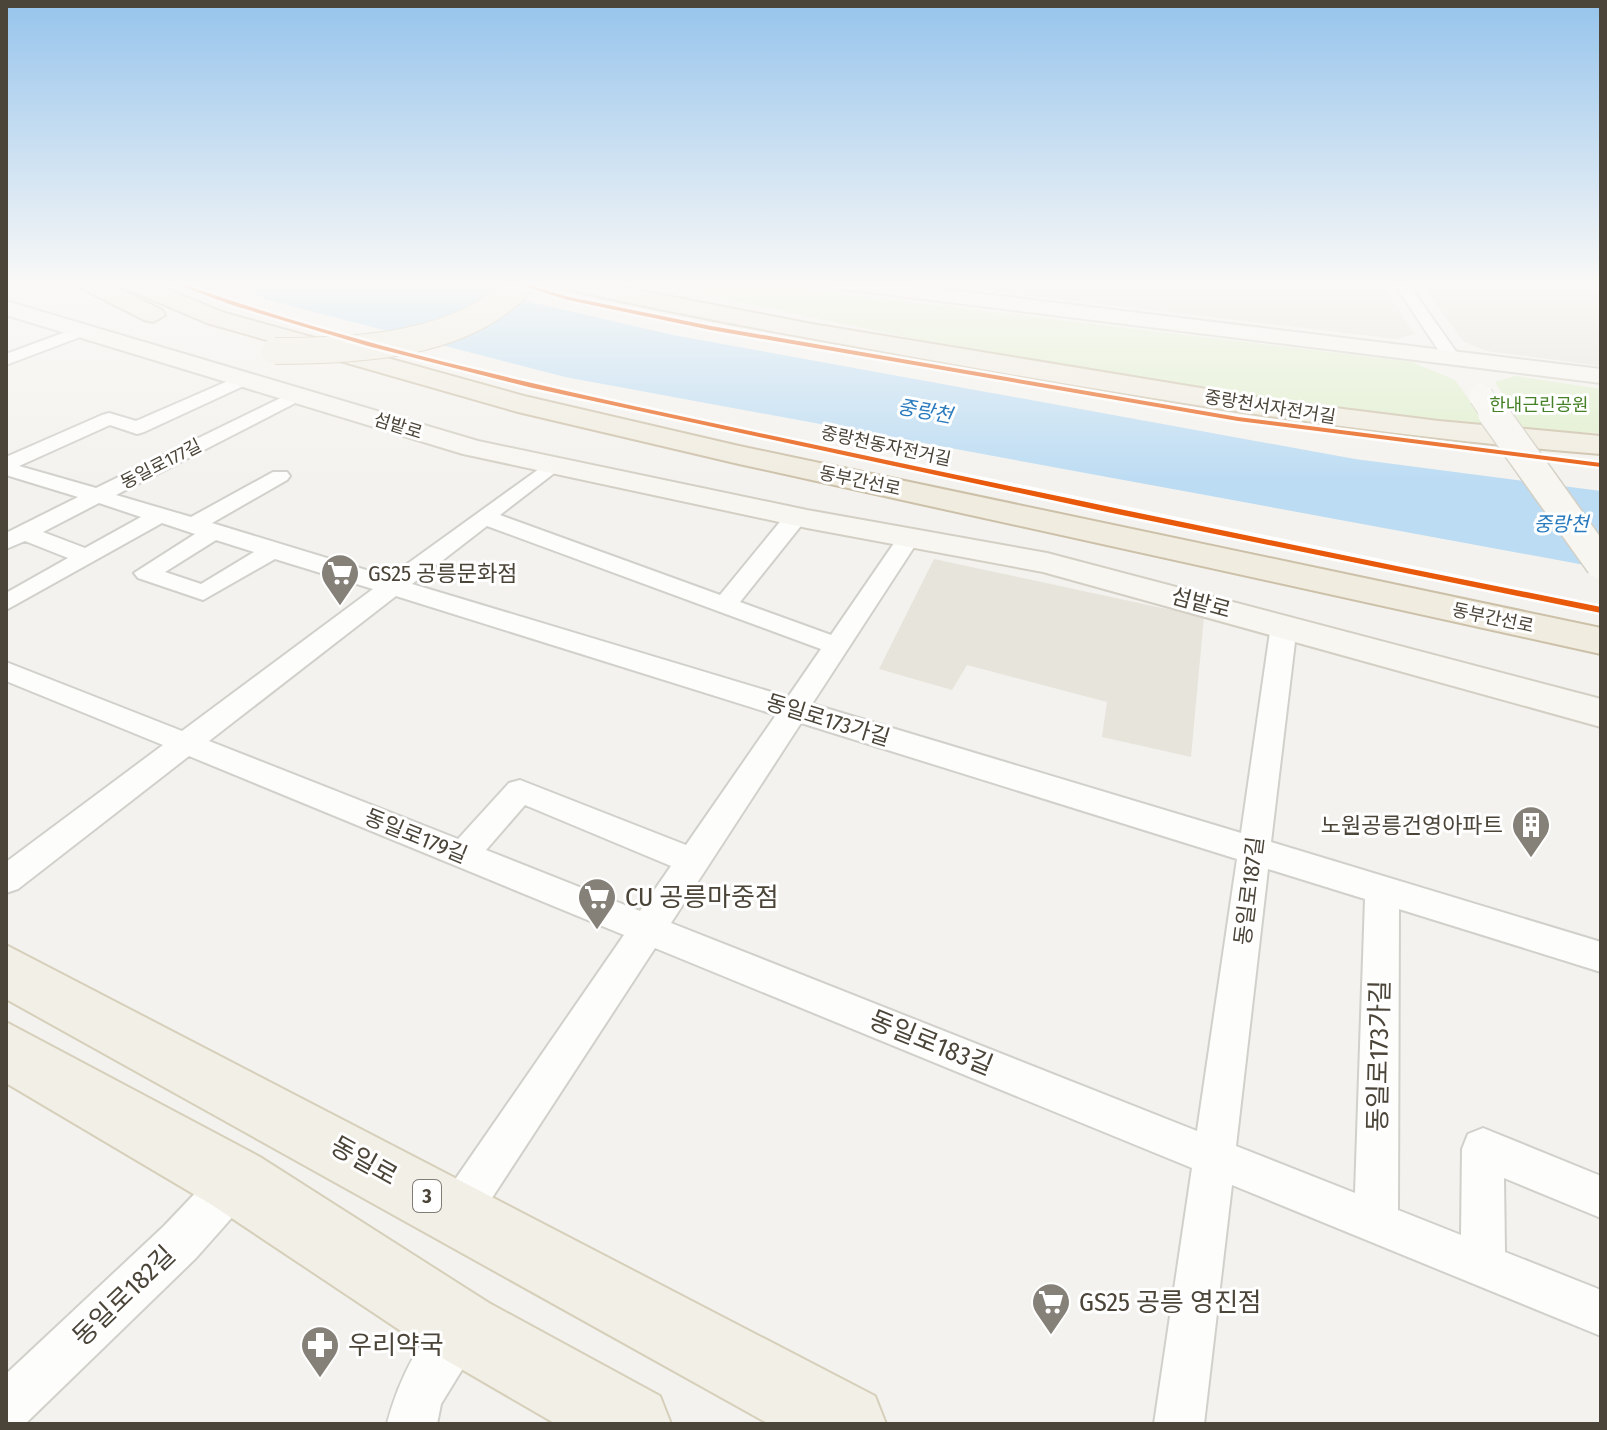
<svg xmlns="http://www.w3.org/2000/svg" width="1607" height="1430" viewBox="0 0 1607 1430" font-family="'Fira Sans Condensed','Noto Sans KR',sans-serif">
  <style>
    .residential { fill: #e7e4db }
    .green { fill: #e0efcd }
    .water { fill: #bcdcf3 }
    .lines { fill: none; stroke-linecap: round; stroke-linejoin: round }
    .minor-casing { stroke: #d1d0cb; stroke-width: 4 }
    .secondary-casing { stroke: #d3cfc4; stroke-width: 4 }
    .primary-casing { stroke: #d6cfba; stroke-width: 4 }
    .trunk-casing { stroke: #ccc0a8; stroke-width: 4 }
    .minor { fill: #fdfdfc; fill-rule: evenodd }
    .secondary { fill: #f7f6f1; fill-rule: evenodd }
    .primary { fill: #f2efe6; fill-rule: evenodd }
    .trunk { fill: #f0ece0; fill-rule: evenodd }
    .secondary-bridge-far1-casing { stroke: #d3cfc4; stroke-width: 26; stroke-linecap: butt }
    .secondary-bridge-casing { stroke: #d3cfc4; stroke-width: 33; stroke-linecap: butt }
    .trunk-bridge-casing { stroke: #ccc0a8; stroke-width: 28; stroke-linecap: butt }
    .secondary-bridge-far1 { stroke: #f7f6f1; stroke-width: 24 }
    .secondary-bridge { stroke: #f7f6f1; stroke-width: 30 }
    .trunk-bridge { stroke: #f0ece0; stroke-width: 26 }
    .cycleway-casing { stroke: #fff; stroke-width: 5 }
    .cycleway { fill: #e8590c; fill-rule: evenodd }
    .labels { text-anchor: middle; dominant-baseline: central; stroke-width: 6; stroke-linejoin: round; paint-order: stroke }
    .far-park-label { font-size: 18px; fill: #468127; stroke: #fff }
    .far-street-label { font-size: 18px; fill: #4b4438; stroke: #fff }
    .far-water-label { font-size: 20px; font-style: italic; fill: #2a7abe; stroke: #fff }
    .shield { fill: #fff; stroke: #817c74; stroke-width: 2 }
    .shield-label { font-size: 20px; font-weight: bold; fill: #4b4438 }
    .poi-label { font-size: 22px; fill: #4b4438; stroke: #fff; text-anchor: start }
    .street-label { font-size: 22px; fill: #4b4438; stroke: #fff }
    .near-poi-label { font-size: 26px; fill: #4b4438; stroke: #fff; text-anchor: start }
    .near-street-label { font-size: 26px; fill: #4b4438; stroke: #fff }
  </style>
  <rect width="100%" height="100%" fill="#f3f2ee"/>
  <path class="residential" d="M911,282H1381L1414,334L1397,339Z
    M1420,282H1601V366L1487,351L1464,342Z
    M934,559L1204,617L1191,757L1102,737L1107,702L967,665L952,690L879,669Z"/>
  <path class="green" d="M645,282H741L1412,362L1455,380L1488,426C1377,414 1267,403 1157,384C985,355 815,318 645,282Z
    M1515,376L1601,389V433L1534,431L1522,426L1495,382Z"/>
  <path class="water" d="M229,282H467L535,303L673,335L1355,459L1601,491V568L565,377L264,299Z"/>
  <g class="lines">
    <defs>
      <path id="minor" d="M1393,282H1407L1459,356L1457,360H1445Z
        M82,326L88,328V334L6,365V354Z
        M244,374L250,375V383L144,432L137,434L110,425L19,466L96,488L297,390L306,395L303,399L116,495L191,517L273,472H287L290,476L287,480L212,523L389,577L550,461L557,463L560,467L557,471L500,515L720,595L788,512H804L807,517L804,522L740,602L831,635L901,533H917L920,538L812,704L1241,833L1271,625L1284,617L1293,620L1297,625L1271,842L1601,942V972L1399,909L1398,1210L1461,1235L1462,1149L1468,1134L1483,1128L1601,1176V1218L1504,1178L1505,1252L1601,1290V1336L1232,1185L1204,1424H1154L1192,1168L655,948L473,1227L458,1234L443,1227L436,1212L443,1197L624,935L189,756L18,889L6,893V862L163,745L6,681V662L182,731L373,589L275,559L203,600L138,578L134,573L195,534L162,523L6,610V593L68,558L25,541L6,549V533L78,497L6,475V457L102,415L109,413L136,421ZM99,503L141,517L85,548L43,532ZM487,526L821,649L788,697L412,584ZM216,540L254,552L201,584L165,572ZM396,596L776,715L686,845L520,780L509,783L458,839L209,741ZM801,723L1237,859L1197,1131L671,923ZM525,805L671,866L640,911L486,850ZM1268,869L1365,899L1355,1193L1236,1146Z
        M236,1160L251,1166L257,1181L251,1196L196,1258L25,1424H6V1374L164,1226L221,1166Z
        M463,1305L480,1312L487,1329L441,1404L437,1424H387C397,1385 424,1321 463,1305Z"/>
      <path id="secondary" d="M824,282H883L1601,369V383L834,288Z
        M6,301L478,441L807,510L1047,553L1601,699V727L1043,572L807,528L463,454L6,315Z"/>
      <path id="primary" d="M6,945L875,1396L886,1424H769L6,999Z
        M6,1022L260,1157L489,1303L660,1396L671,1424H556L437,1355L212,1205L6,1083Z"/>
      <path id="trunk" d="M76,282H104L162,310L165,315L153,322L144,320L79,287Z
        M119,282H149L225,313L524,396L739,446L1601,628V654L739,464L518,412L207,323L122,287Z
        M556,282H596L812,324L1279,401L1439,421L1601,436V454C1385,437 1172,403 959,365C828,341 697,319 567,289Z"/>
    </defs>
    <use href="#minor" class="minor-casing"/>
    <use href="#secondary" class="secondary-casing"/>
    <use href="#primary" class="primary-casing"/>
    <use href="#trunk" class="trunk-casing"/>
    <use href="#minor" class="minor"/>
    <use href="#secondary" class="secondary"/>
    <use href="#primary" class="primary"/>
    <use href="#trunk" class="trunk"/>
    <defs>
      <path id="secondary-bridge-far1" d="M1481,396L1494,415"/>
      <path id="secondary-bridge" d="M1493,413L1601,564"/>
      <path id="trunk-bridge" d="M275,351C356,351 464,347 522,282"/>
    </defs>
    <use href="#secondary-bridge-far1" class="secondary-bridge-far1-casing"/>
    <use href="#secondary-bridge" class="secondary-bridge-casing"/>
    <use href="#trunk-bridge" class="trunk-bridge-casing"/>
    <use href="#secondary-bridge-far1" class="secondary-bridge-far1"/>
    <use href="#secondary-bridge" class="secondary-bridge"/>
    <use href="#trunk-bridge" class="trunk-bridge"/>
    <defs>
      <path id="cycleway" d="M170,282H177C376,353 582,395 788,439C1059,497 1330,553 1601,607V613L1107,512L533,388L368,346L232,305Z
        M510,282H518L569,297L711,326L1238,417L1601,463V467L1238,421L711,330L568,300Z"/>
    </defs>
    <use href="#cycleway" class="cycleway-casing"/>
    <use href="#cycleway" class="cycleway"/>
  </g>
  <linearGradient id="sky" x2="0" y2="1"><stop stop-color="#96c4ec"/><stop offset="0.59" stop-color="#faf9f7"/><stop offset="1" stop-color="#faf9f7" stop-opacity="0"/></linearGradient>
  <rect width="1607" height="482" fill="url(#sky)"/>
  <defs>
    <symbol id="supermarket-pin" viewBox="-11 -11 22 30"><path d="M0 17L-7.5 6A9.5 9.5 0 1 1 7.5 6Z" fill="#868178" stroke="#fff"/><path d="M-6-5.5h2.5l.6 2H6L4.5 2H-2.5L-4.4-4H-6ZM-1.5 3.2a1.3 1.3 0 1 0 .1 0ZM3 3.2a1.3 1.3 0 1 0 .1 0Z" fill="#fff"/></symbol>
    <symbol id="building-pin" viewBox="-11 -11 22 30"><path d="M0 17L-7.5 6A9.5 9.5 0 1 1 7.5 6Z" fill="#868178" stroke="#fff"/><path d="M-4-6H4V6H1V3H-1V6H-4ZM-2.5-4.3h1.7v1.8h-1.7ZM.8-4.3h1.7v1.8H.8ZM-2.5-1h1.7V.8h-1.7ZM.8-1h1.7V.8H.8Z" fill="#fff"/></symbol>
    <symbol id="pharmacy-pin" viewBox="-11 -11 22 30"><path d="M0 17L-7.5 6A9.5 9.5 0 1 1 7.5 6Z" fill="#868178" stroke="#fff"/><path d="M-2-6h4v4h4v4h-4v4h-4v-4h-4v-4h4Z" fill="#fff"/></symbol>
  </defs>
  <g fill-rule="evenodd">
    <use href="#supermarket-pin" x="318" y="551" width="44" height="60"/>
    <use href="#building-pin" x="1509" y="803" width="44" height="60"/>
    <use href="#supermarket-pin" x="575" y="875" width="44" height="60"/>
    <use href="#supermarket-pin" x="1029" y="1280" width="44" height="60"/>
    <use href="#pharmacy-pin" x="298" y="1323" width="44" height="60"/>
  </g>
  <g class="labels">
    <g class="far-park-label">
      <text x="1539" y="405">한내근린공원</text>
    </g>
    <g class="far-street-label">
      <text transform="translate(1270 407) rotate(9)">중랑천서자전거길</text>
      <text transform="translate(398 426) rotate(17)">섬밭로</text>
      <text transform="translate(886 446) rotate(12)">중랑천동자전거길</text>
      <text transform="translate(161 464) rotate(-27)">동일로177길</text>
      <text transform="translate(860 481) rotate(12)">동부간선로</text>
      <text transform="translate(1493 618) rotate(12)">동부간선로</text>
    </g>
    <g class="far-water-label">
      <text transform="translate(925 411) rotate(10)">중랑천</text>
      <text x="1561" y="524">중랑천</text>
    </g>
    <rect class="shield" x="413" y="1180" width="28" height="32" rx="6"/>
    <g class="shield-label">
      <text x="427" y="1196">3</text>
    </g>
    <g class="poi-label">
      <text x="368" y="573">GS25 공릉문화점</text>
      <text x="1503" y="825" text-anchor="end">노원공릉건영아파트</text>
    </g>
    <g class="street-label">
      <text transform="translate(1201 603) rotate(15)">섬밭로</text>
      <text transform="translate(828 720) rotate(17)">동일로173가길</text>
      <text transform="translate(416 836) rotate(22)">동일로179길</text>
      <text transform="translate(1249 891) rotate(-83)">동일로187길</text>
    </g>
    <g class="near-poi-label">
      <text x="625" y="897">CU 공릉마중점</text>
      <text x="1079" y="1302">GS25 공릉 영진점</text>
      <text x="348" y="1345">우리약국</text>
    </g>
    <g class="near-street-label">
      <text transform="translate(931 1043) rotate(22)">동일로183길</text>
      <text transform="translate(1379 1056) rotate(-89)">동일로173가길</text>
      <text transform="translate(364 1161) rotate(29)">동일로</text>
      <text transform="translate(124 1296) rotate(-44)">동일로182길</text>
    </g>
  </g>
  <rect width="1607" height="1430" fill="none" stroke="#4b4438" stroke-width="16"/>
</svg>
